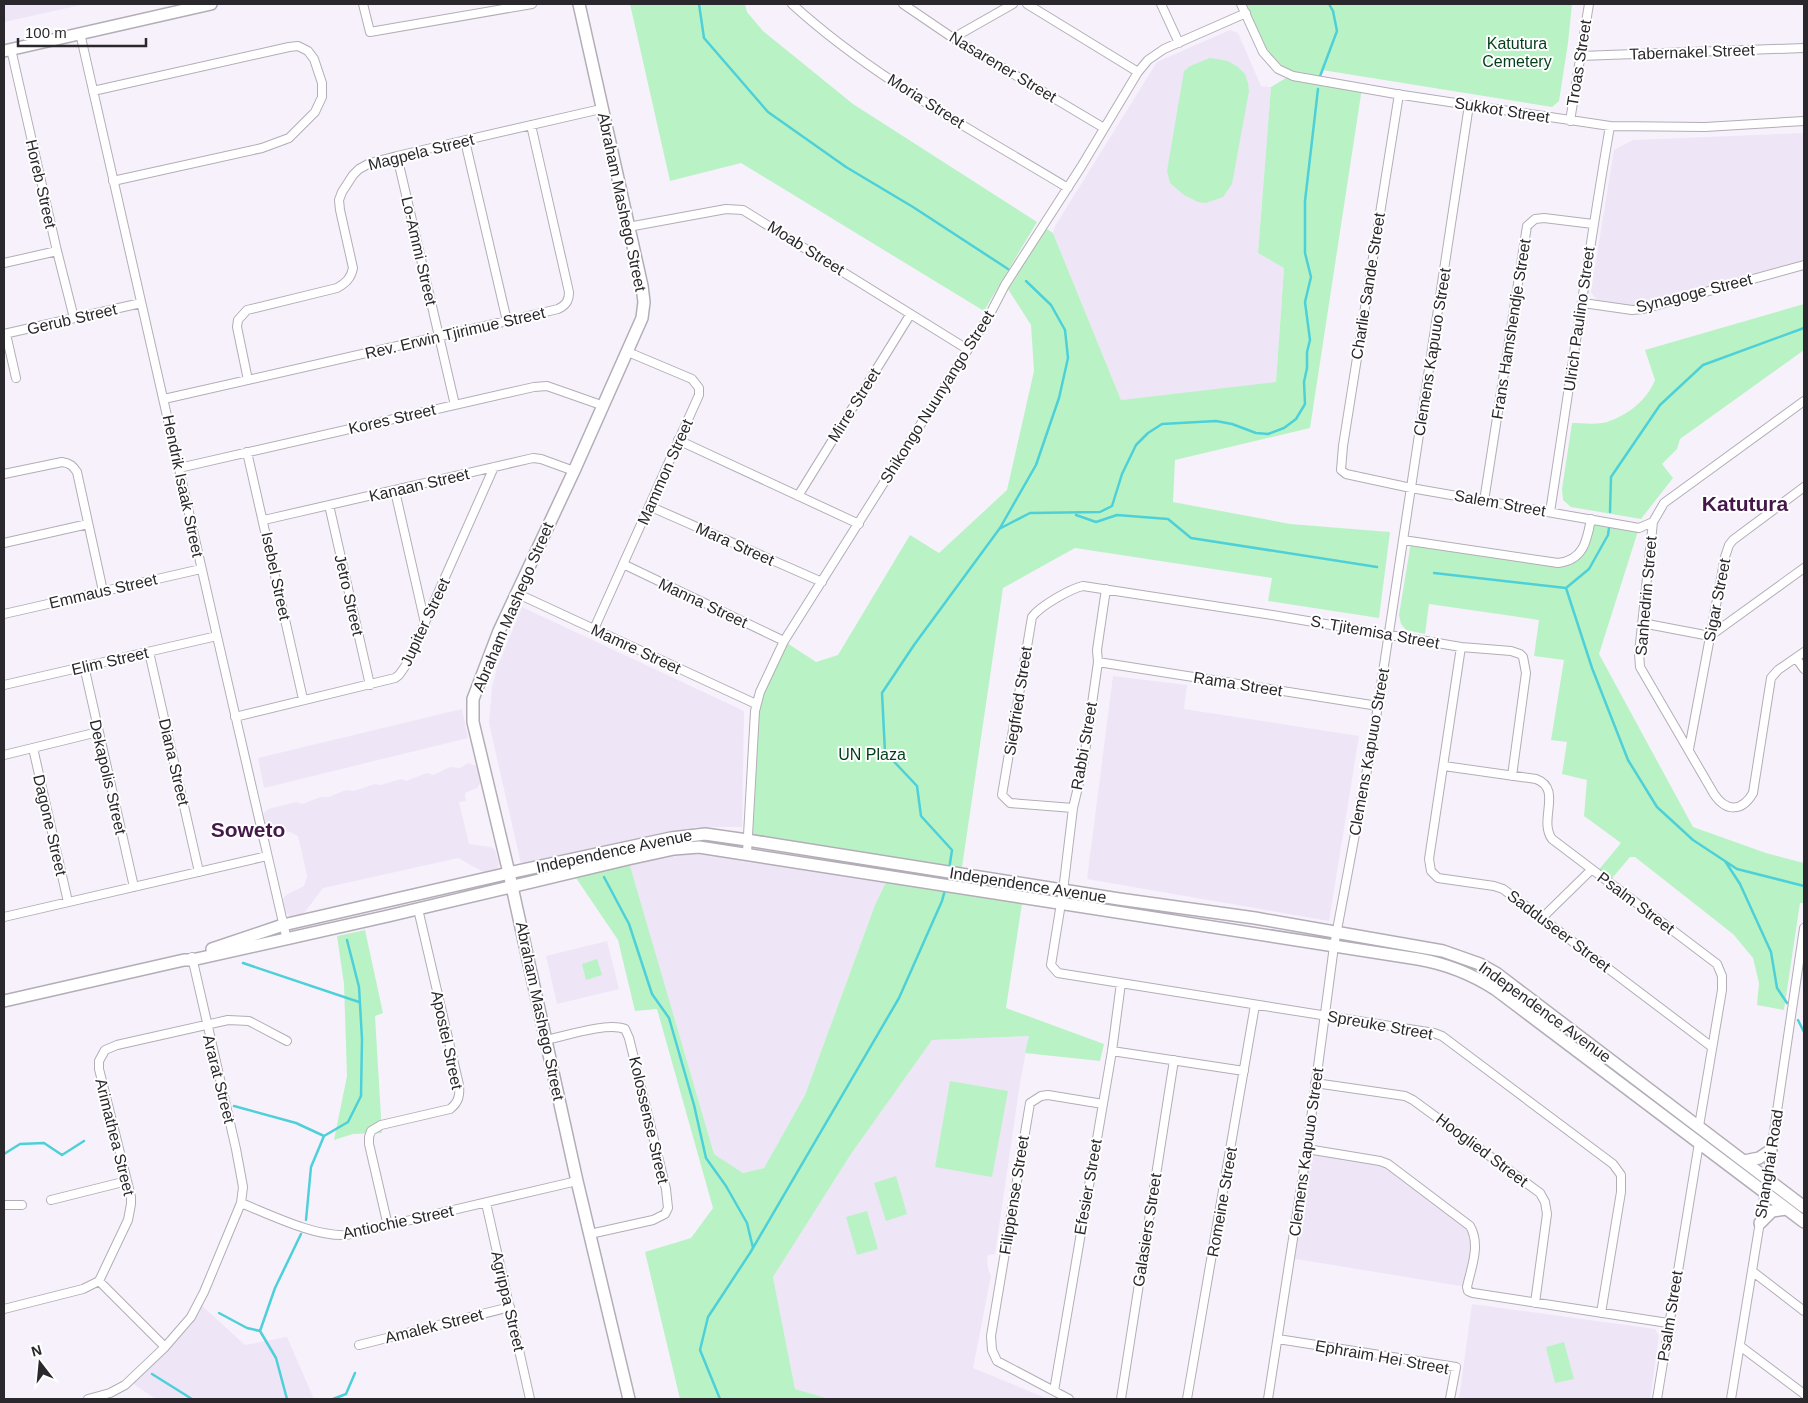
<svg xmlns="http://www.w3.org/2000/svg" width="1808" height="1403" viewBox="0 0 1808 1403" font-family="Arial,sans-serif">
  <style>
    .built { fill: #eee5f6 }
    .green { fill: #b9f3c5 }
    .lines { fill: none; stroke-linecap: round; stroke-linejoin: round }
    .stream { stroke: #4ed0d9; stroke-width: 2.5 }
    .street-casing { stroke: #b3adb7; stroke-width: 10 }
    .secondary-casing { stroke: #b3adb7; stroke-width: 14 }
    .street { stroke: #fff; stroke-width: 8 }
    .secondary { stroke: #fff; stroke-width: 11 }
    .labels { text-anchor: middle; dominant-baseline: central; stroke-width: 4; stroke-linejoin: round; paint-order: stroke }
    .park-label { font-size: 16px; fill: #003d19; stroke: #fff }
    .street-label { font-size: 16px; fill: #2a282c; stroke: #fff }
    .district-label { font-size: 21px; font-weight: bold; fill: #45184a; stroke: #fff }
  </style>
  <rect width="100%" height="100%" fill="#f7f1fc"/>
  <path class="built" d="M4,4H85L4,22Z
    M1230,30L1238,33L1261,86L1271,87L1258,253L1284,268L1276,383L1121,400L1053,233L1055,226L1157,62Z
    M1802,133L1804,136V261L1641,307L1597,300L1591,292L1614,150L1633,140Z
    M522,607L744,711L742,827H696L521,864L489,723L492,687L497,668Z
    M1113,676L1187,685L1184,709L1359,736L1329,921L1087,879Z
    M462,709L468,738L264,788L258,758Z
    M468,763L478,766L482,781L477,788L465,793L466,801L459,802L469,844L491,847L495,850L499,864L496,871L485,873L458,858L323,888L304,913L296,917H291L287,914L284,909L283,899L286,895L304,886L307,877L306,871L298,836L290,832L275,833L267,828L263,819L264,813L268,809L296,802L302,804L321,797H329L346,790L354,791L375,784L381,785L401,779L406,781L427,773L433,775L450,767L460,768Z
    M699,847L889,876L875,905L805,1095L764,1168L743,1173L714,1154L628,860Z
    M607,941L619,989L557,1004L546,956Z
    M1029,1036L1020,1083L995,1254L988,1255L987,1260L988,1268L991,1276L973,1368L1048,1399H830L795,1389L773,1277L851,1154L932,1040Z
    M1307,1149L1380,1161L1446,1207L1474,1236L1467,1287L1290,1258Z
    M198,1302L245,1345L287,1337L314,1399H156L129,1381L165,1347Z
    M1472,1304L1655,1329L1659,1336L1650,1399H1459Z"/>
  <path class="green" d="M630,4H745L747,12L763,31L853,104L1037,222L984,311L741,163L670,181Z
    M1241,4H1572L1568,43L1559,101L1552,107L1322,70L1319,79L1362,88L1310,428L1175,460L1173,502L1290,524L1390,532L1379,618L1268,601L1272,578L1075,548L1003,588L961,874L748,840L755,711L784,641L816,662L838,655L910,535L939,553L1007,490L1034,371L1031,325L1006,286L1042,226L1053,233L1121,400L1276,382L1284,268L1258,253L1271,87L1291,75L1269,61Z
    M1210,58L1228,61L1238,67L1245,74L1248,83L1249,91L1232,184L1223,197L1206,203L1198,202L1184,195L1170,183L1167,171L1184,71L1190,66Z
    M1804,304V350L1680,439L1677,449L1662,464L1673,478L1641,519L1571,507L1563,500L1562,489L1572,423C1582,423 1597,425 1607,422C1628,415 1647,400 1655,380L1645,350Z
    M1591,519L1639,528L1599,654L1693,827L1766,853L1804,863V903H1800L1784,1010L1757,1005L1759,983L1753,958L1733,934L1635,857H1630L1609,882L1596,873L1621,843L1584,816L1587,780L1562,774L1567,742L1551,740L1564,660L1534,656L1539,620L1429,604L1425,634L1406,630L1401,624L1399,615L1411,542L1558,563L1576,556Z
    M628,859L714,1154L743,1173L764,1168L805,1095L875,905L889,876L1023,897L1006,1008L1104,1044L1100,1061L1025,1053L1029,1036L932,1040L851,1154L773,1277L795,1389L830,1399H680L645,1252L691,1238L713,1208L657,1009L635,1011L618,940L572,872Z
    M365,930L383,1013L375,1016L382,1133L353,1134L334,1140L347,1076L344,984L337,936Z
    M597,959L602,975L586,980L582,964Z
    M950,1081L1008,1091L992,1177L935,1167Z
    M896,1176L907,1214L886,1221L874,1183Z
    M867,1211L878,1249L857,1255L846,1217Z
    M1564,1342L1574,1379L1555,1383L1546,1347Z"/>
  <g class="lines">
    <path class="stream" d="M699,4L704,38L768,112L846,167L913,207L1008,269
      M1319,79L1337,31L1333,11L1329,4
      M1610,512L1611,477L1660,405L1703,365L1804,328
      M1076,515L1096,522L1117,515L1168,519L1191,538L1377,567
      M1001,528L1030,513L1100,512L1112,506L1122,474L1136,445L1148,433L1162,424L1216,421L1232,424L1256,433L1268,434L1284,428L1296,419L1305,404L1304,382L1307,368V352L1310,340L1305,302L1311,277L1305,253V201L1318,89
      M1434,573L1566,588L1589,569L1608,535L1609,528
      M1566,588L1592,668L1628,760L1657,807L1693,840L1737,869L1804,886
      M1725,861L1740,884L1771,952L1777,988L1787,1003
      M949,870L952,850L921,816L917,786L885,752L882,693L914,645L1000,528L1036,465L1059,398L1068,358L1065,330L1051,305L1026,281
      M604,877L629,924L652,994L669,1018L694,1105L706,1158L726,1186L747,1223L753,1248
      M243,963L359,1002
      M1798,1020L1804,1032
      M234,1106L296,1123L324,1136
      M4,1154L20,1144L44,1143L62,1155L84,1141
      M306,1220L311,1167L324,1136L348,1122L361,1096L362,1039L359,987L347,940
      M219,1313L247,1328L260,1331L276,1358L287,1399
      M260,1331L275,1288L301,1234
      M152,1374L192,1399
      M333,1399L346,1394L355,1373
      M720,1399L700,1350L708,1317L750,1253L899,998L942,901L945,890"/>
    <defs>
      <path id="street" d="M363,4L370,32L532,4
        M792,4C873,78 974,131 1068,188
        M903,4L953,38L1104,128
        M1027,4L1138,72
        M1161,4L1179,43
        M1241,4L1263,52L1278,69L1293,76L1396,94L1610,126L1705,127L1804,121
        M80,33L217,636L287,940
        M953,38L1013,4
        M11,49L57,251L74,318
        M1580,56L1804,48
        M93,91L289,47L298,46L308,51L314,59L322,83V97L315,112L289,138L262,148L113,181
        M1399,94L1343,446L1341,470L1346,474L1411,488L1639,528L1653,522
        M1570,121L1589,4
        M465,141L507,321
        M397,156L455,405
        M628,227L726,209L743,210L967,349
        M4,263L57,251
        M1583,303L1632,310L1643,309L1804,265
        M4,334L141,303
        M6,334L16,378
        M248,380L237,327L238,320L247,310L337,288C346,283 351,278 353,268L340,210L339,200L342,192L353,175L359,169L370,163L397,156L601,109
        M164,399L507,321L558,309C566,305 569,301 569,292L531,125
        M1804,401L1664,503L1653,522L1639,653L1640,667L1714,794C1726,812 1742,812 1753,793L1771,678L1778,670L1804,652
        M678,440L859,524
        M247,452L303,699
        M179,468L534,387L547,386L604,406
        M4,474L62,462C70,463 73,466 77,472L103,591
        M395,491L425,623
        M798,496L910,315
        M1484,501L1527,226L1535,219L1544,218L1593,224
        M329,505L370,685
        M649,506L822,582
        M1550,512C1570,383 1588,254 1610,126
        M264,520L533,458L541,459L574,471
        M1403,540L1558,563C1584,560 1587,540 1591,519
        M4,543L88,524
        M623,564L784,641
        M1106,589L1097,650L1098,662L1083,766L1073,808L1063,891L1051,965L1058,973L1434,1033L1442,1036L1613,1164L1621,1175V1192L1601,1313
        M516,593L756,704
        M4,614L201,569
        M1642,623L1710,636L1804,568
        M594,629L699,395V388L692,379L628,352
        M1461,647L1429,859L1431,871L1438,878L1494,886L1503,889L1712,1047
        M149,652L199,872
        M1796,658L1804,669
        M1098,662L1378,706
        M84,666L134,887
        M4,685L217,636
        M235,717L395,678L399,675L406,665L494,467
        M33,748L68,902
        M1689,749L1725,557L1729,545L1733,540L1804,487
        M4,755L98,732
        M1444,766L1536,779C1563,789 1538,820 1552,839L1717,964L1722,976V990L1699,1126
        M1073,808L1010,803L1002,795L1032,617C1040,606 1070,589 1083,586L1266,614L1461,647L1511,651L1520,654L1523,657L1526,673L1512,776
        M747,853L755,711L760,692L784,641L989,316L1005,285L1081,167L1138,72L1148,60L1164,49L1246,13
        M4,917L267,856
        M1542,918L1591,870
        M546,1040C565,1036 607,1022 625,1029L629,1038L666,1189L668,1208L665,1214L653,1220L590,1234
        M1112,1051L1244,1071
        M1315,1083L1405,1096L1413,1100L1540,1193L1545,1202L1547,1214L1535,1303
        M1307,1149L1380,1161L1388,1164L1470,1226C1481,1245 1471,1268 1467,1287L1468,1291L1473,1293L1668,1323
        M51,1200L127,1181
        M241,1203C271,1215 315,1237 347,1235L577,1181
        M486,1203L530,1399
        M4,1205H22
        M388,1226L369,1144V1137L371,1131L381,1125L450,1109C459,1102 460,1095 459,1085L418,909
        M1752,1271L1804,1311
        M99,1281L165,1347
        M4,1309L83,1289L99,1281L128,1220L131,1204V1197L99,1069V1061L105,1050L117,1045L228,1020L249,1021L287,1041
        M1278,1339L1456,1367L1450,1399
        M359,1345L510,1307
        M1740,1346L1804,1394
        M1054,1391L1112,1051L1121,983
        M88,1399L110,1393L125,1385L165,1347L191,1317L204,1292L241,1203L243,1187L236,1149L192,957
        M1069,1399L997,1361L992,1350L991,1336L1030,1103L1041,1096L1048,1095L1103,1104
        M1121,1399L1174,1060
        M1187,1399L1255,1005
        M1268,1399L1307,1149L1334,946L1373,738L1469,105
        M1657,1399L1699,1143
        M1731,1399L1767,1179L1804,928"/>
      <path id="secondary" d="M579,4L642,286L644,302L642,318L574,471L499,631L473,699V722L509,873L577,1181L629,1399
        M4,51L211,4
        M212,949L283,925L509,873L671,838L705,834L747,840L1119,899L1255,918L1443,951L1480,964L1496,973L1804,1207
        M4,1001L184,960H192L388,916L628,859L674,849L699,847L1418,959C1447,964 1470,973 1495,989L1804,1222
        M1744,1161L1759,1158L1771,1150
        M1760,1223L1772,1211L1786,1209"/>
    </defs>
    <use href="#street" class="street-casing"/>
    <use href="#secondary" class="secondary-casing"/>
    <use href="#street" class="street"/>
    <use href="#secondary" class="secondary"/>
  </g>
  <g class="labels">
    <g class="park-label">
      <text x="1517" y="43">Katutura<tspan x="1517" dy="18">Cemetery</tspan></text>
      <text x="872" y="754">UN Plaza</text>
    </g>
    <g class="street-label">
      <text transform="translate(1692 52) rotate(-2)">Tabernakel Street</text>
      <text transform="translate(1579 63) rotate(-81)">Troas Street</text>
      <text transform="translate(1003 67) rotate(31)">Nasarener Street</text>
      <text transform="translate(926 101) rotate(32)">Moria Street</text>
      <text transform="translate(1502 110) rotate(9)">Sukkot Street</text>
      <text transform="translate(421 152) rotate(-14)">Magpela Street</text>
      <text transform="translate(41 184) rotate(77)">Horeb Street</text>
      <text transform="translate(622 202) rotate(78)">Abraham Mashego Street</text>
      <text transform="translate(806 248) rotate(32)">Moab Street</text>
      <text transform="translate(419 251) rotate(77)">Lo-Ammi Street</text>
      <text transform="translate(1368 286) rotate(-81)">Charlie Sande Street</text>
      <text transform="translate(1694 293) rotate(-14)">Synagoge Street</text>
      <text transform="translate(72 319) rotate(-13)">Gerub Street</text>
      <text transform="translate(1579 319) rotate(-82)">Ulrich Paulino Street</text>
      <text transform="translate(1511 329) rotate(-81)">Frans Hamshendje Street</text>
      <text transform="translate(455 333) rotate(-13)">Rev. Erwin Tjirimue Street</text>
      <text transform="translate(1432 352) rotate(-81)">Clemens Kapuuo Street</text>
      <text transform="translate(937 397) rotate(-58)">Shikongo Nuunyango Street</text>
      <text transform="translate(854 405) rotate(-58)">Mirre Street</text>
      <text transform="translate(392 419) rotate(-13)">Kores Street</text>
      <text transform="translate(665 472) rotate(-66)">Mammon Street</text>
      <text transform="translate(419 485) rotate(-13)">Kanaan Street</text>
      <text transform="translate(183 486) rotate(78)">Hendrik Isaak Street</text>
      <text transform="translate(1500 503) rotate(10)">Salem Street</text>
      <text transform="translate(735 544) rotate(24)">Mara Street</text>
      <text transform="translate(276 576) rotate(78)">Isebel Street</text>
      <text transform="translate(103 591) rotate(-13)">Emmaus Street</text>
      <text transform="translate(349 595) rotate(77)">Jetro Street</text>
      <text transform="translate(1646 596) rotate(-85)">Sanhedrin Street</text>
      <text transform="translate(1717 600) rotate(-79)">Sigar Street</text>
      <text transform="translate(703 603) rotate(25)">Manna Street</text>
      <text transform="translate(513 607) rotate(-67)">Abraham Mashego Street</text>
      <text transform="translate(425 622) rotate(-65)">Jupiter Street</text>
      <text transform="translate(1375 632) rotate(10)">S. Tjitemisa Street</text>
      <text transform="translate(636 649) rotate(25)">Mamre Street</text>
      <text transform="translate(110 661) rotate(-13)">Elim Street</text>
      <text transform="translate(1238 684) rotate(9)">Rama Street</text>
      <text transform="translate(1018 701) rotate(-81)">Siegfried Street</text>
      <text transform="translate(1084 746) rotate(-80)">Rabbi Street</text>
      <text transform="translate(1369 752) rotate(-80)">Clemens Kapuuo Street</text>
      <text transform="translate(174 762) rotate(77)">Diana Street</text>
      <text transform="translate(108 777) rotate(77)">Dekapolis Street</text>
      <text transform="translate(50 825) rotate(77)">Dagone Street</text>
      <text transform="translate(614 851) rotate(-12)">Independence Avenue</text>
      <text transform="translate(1028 885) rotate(9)">Independence Avenue</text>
      <text transform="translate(1636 903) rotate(37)">Psalm Street</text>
      <text transform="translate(1559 931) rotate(37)">Sadduseer Street</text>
      <text transform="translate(540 1011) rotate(78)">Abraham Mashego Street</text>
      <text transform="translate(1545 1012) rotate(36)">Independence Avenue</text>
      <text transform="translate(1380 1025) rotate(10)">Spreuke Street</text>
      <text transform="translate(447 1040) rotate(78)">Apostel Street</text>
      <text transform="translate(219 1079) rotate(76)">Ararat Street</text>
      <text transform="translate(649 1120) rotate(77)">Kolossense Street</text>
      <text transform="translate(115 1137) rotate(76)">Arimathea Street</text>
      <text transform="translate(1482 1150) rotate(37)">Hooglied Street</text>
      <text transform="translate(1306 1152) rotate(-82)">Clemens Kapuuo Street</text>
      <text transform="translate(1769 1164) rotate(-81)">Shanghai Road</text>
      <text transform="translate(1088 1187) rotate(-80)">Efesier Street</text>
      <text transform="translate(1014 1195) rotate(-81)">Filippense Street</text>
      <text transform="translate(1222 1202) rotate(-80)">Romeine Street</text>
      <text transform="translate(398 1222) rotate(-12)">Antiochie Street</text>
      <text transform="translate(1147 1230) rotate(-81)">Galasiers Street</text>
      <text transform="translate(508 1301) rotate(77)">Agrippa Street</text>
      <text transform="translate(1670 1316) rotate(-81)">Psalm Street</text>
      <text transform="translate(434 1326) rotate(-14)">Amalek Street</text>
      <text transform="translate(1382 1357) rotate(10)">Ephraim Hei Street</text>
    </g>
    <g class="district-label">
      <text x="1745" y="503">Katutura</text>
      <text x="248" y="829">Soweto</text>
    </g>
  </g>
  <rect width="1808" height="1403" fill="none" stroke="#2a282c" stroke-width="10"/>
  <g transform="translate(40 1363) rotate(344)" stroke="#ffffff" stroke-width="4" paint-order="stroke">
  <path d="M0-4L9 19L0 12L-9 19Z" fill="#2a282c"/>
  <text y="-8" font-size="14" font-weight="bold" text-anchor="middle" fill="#2a282c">N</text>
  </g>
  <path d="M18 38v8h128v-8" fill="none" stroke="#2a282c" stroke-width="2.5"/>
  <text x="25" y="38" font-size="15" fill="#2a282c" stroke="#ffffff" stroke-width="4" paint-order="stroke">100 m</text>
</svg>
